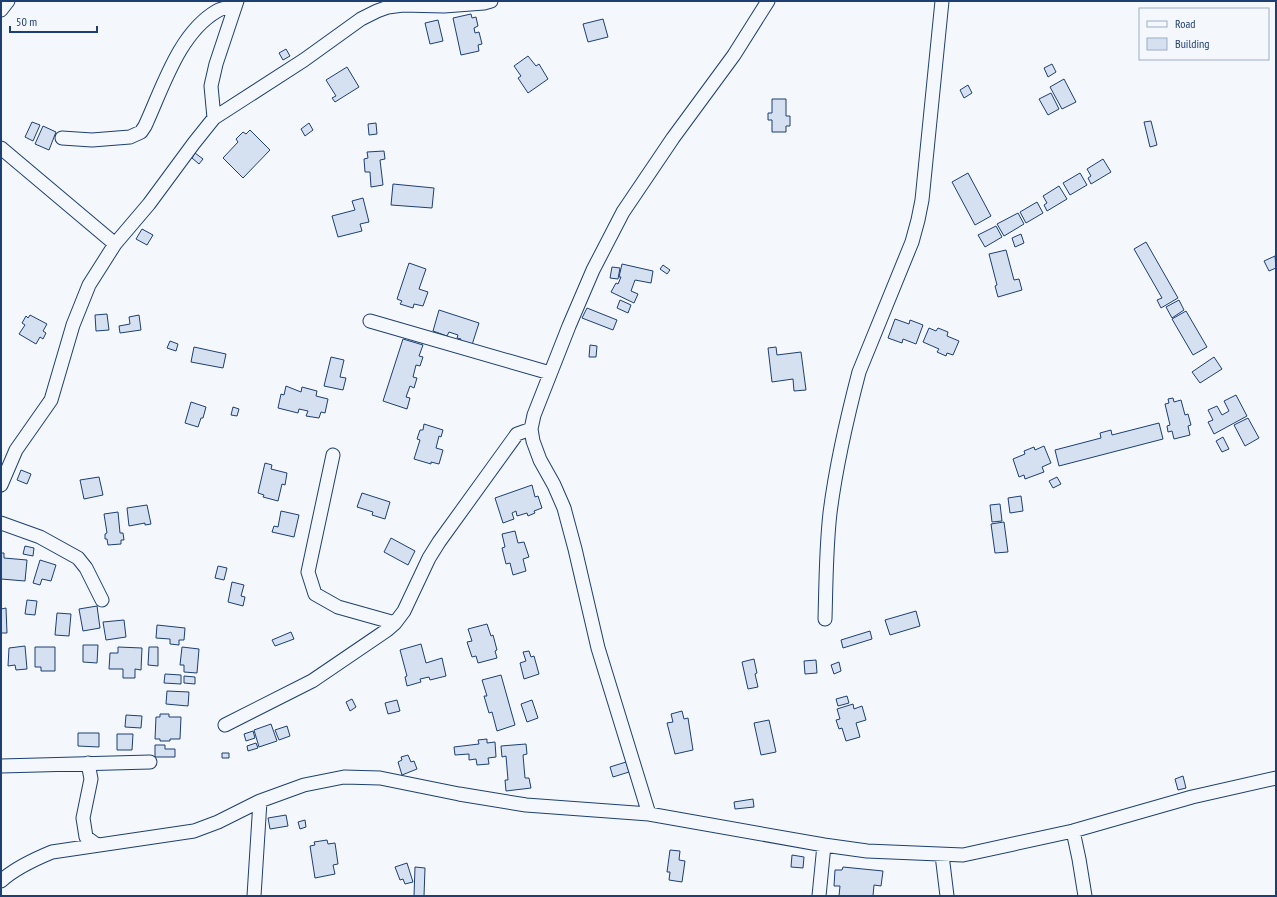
<svg xmlns="http://www.w3.org/2000/svg" width="1277" height="897" viewBox="0 0 1277 897" font-family="'PT Sans Narrow',sans-serif">
  <style>
    .building { fill: #d5e0f0; stroke: #1d3f73 }
    .lines { fill: none; stroke-linecap: round; stroke-linejoin: round }
    .minor-casing { stroke: #1d3f73; stroke-width: 15 }
    .minor { stroke: #f4f7fb; stroke-width: 13 }
  </style>
  <rect width="100%" height="100%" fill="#f4f7fb"/>
  <path class="building" d="M471,14L472,18L476,17L478,26L474,28L475,33L479,32L482,44L478,45L479,51L461,55L453,18Z
    M603,19L608,37L588,42L583,24Z
    M438,20L443,41L430,44L425,23Z
    M286,49L290,56L283,60L279,53Z
    M528,56L536,66L539,64L548,79L528,93L518,78L521,76L514,66Z
    M1052,64L1056,72L1048,77L1044,68Z
    M347,67L359,87L335,102L332,98L336,96L326,80Z
    M1064,79L1076,102L1062,109L1050,87Z
    M968,85L972,93L964,98L960,90Z
    M1051,93L1059,109L1048,115L1039,99Z
    M772,99H786V116H790V126H786V132H772V120H768V113H772Z
    M1151,121L1157,145L1150,147L1144,122Z
    M32,122L40,125L33,141L25,137Z
    M309,123L313,130L305,136L301,129Z
    M376,123L377,134L369,135L368,124Z
    M43,126L56,132L49,150L35,144Z
    M250,130L270,150L243,178L223,158L238,142L236,139L243,132L246,134Z
    M384,151L385,159L380,160L383,185L371,187L370,172H365L364,159L368,158L367,152Z
    M195,153L203,159L199,164L192,158Z
    M1103,159L1111,172L1091,184L1088,178L1091,176L1087,169Z
    M968,173L991,216L975,225L952,182Z
    M1080,173L1087,185L1070,195L1063,183Z
    M393,184L434,188L432,208L391,205Z
    M1059,186L1067,199L1047,211L1044,205L1047,203L1043,196Z
    M363,198L369,222L360,224L362,231L338,237L332,216L355,210L352,201Z
    M1037,202L1043,213L1026,223L1020,212Z
    M1018,213L1024,224L1004,236L997,224Z
    M996,226L1002,237L985,247L978,235Z
    M142,229L153,235L147,245L136,239Z
    M1021,234L1024,243L1015,247L1012,238Z
    M1146,242L1178,298L1161,308L1157,300L1162,298L1134,249Z
    M1006,250L1014,280L1019,279L1022,290L998,297L995,286L997,285L989,254Z
    M1275,256L1276,268L1269,271L1264,261Z
    M409,263L426,269L419,289L428,292L423,306L414,304L413,308L400,304L402,301L397,299Z
    M622,264L653,271L651,283L635,280L631,291L638,294L634,303L611,292L616,283L618,284L621,277H619Z
    M663,265L670,270L667,274L660,269Z
    M612,267L620,268L618,279L610,278Z
    M620,300L631,305L628,313L617,308Z
    M1179,300L1184,310L1172,318L1166,307Z
    M587,308L617,320L613,330L582,318Z
    M439,310L479,323L471,348L459,344L461,339L457,338L458,335L449,332L447,336L433,331Z
    M1186,311L1207,347L1193,355L1172,319Z
    M107,314L109,330L96,331L95,315Z
    M30,315L47,324L43,331L46,333L43,339L40,337L36,344L19,334L25,325L22,323L26,316L28,318Z
    M139,315L141,330L120,333L119,326L130,324L129,317Z
    M895,319L909,324L910,320L923,325L916,344L903,339L902,343L888,338Z
    M929,328L936,331L938,328L948,332L947,336L959,341L953,355L947,353L946,356L937,352L939,349L923,342Z
    M403,339L423,345L419,356L423,357L420,366L416,365L413,377L417,378L414,388L410,386L406,397L410,398L407,409L383,401Z
    M170,341L178,344L176,351L167,348Z
    M590,345L597,346L596,357H589Z
    M194,347L226,354L223,368L191,362Z
    M776,347L777,355L801,352L806,390L794,391L793,379L772,382L768,348Z
    M331,357L344,360L340,377L346,378L343,390L324,386Z
    M1214,357L1222,369L1200,383L1192,372Z
    M286,386L301,392L302,387L317,391L316,396L328,399L325,413L321,412L319,418L306,416L308,411L299,409L298,413L278,408L281,394L284,395Z
    M1236,395L1247,416L1214,434L1208,422L1213,420L1208,410L1217,406L1222,415L1229,411L1224,401Z
    M1173,398L1174,402L1181,400L1185,415L1188,414L1191,425L1188,426L1190,435L1174,439L1172,431L1168,432L1167,426L1170,425L1165,404L1169,403L1168,399Z
    M191,402L206,407L203,418H201L198,427L185,423Z
    M233,407L239,409L237,416L231,415Z
    M1248,418L1259,438L1245,446L1234,425Z
    M1159,423L1163,439L1059,466L1055,450L1101,438L1100,433L1111,430L1112,435Z
    M424,424L443,430L441,437L439,436L436,448L443,450L439,464L431,462V464L414,459L420,440L417,439L420,430H423Z
    M1223,437L1229,449L1222,452L1216,441Z
    M1044,446L1051,463L1042,467L1044,472L1025,479L1024,475L1019,477L1013,459L1025,454L1024,451L1034,447L1035,450Z
    M265,463L272,465L271,469L287,473L285,485L282,484L278,501L263,497L264,495L258,493Z
    M21,470L31,474L27,484L17,480Z
    M99,477L103,495L84,499L80,480Z
    M1057,477L1061,484L1053,488L1049,481Z
    M532,485L535,497L538,496L542,508L534,511L535,513L528,516L527,513L517,516L516,511L512,513L514,519L503,523L495,498Z
    M362,493L390,502L385,519L372,515L373,512L357,507Z
    M1021,496L1023,511L1010,513L1008,498Z
    M1000,504L1002,521L992,522L990,505Z
    M147,505L151,524L145,525V523L129,526L127,508Z
    M281,511L299,515L294,537L272,532L274,526L278,527Z
    M118,512L120,533H123L124,540H121V544L108,545L107,539H105V534L107,533L104,514Z
    M1004,522L1008,552L995,553L991,524Z
    M515,531L518,543L524,542L529,557L523,559L526,571L513,575L510,563L506,564L502,548L505,547L502,534Z
    M391,538L415,551L408,565L384,552Z
    M25,546L34,548L33,556L23,554Z
    M1,553H4V558L27,560L25,581L1,579Z
    M40,560L56,565L51,581L42,579L40,585L33,583Z
    M218,566L227,568L224,580L215,578Z
    M232,582L244,585L241,596L245,597L243,606L228,602Z
    M27,600L37,601L35,615L25,614Z
    M97,606L100,628L83,631L79,609Z
    M6,608L7,633H1V609Z
    M916,611L920,626L890,635L885,620Z
    M57,613L71,614L69,636L55,635Z
    M124,620L126,637L106,640L103,622Z
    M487,624L491,636L493,635L497,650L495,651L497,658L478,663L476,656L472,657L467,642L472,641L468,629Z
    M157,625L185,628L184,640H179V645L170,644V639L156,638Z
    M870,631L872,639L843,648L841,640Z
    M291,632L294,639L275,646L272,640Z
    M421,644L426,663L442,658L446,676L430,680L429,677L420,679L421,682L407,686L405,677L407,676L400,650Z
    M83,645H98L97,663L83,662Z
    M25,646L27,669L16,670L15,665L8,666L9,648Z
    M35,647H55V671H41V667H35Z
    M118,647L142,648L141,670L135,669V678H123V669H109L110,653H118Z
    M149,647H158V666L148,665Z
    M182,647L199,649L197,673L184,672V665H180Z
    M529,651L531,657L534,656L539,674L524,679L520,663L526,661L523,652Z
    M754,659L757,673L755,674L758,687L748,689L742,662Z
    M816,660L817,673L805,674L804,661Z
    M839,662L841,671L834,674L831,665Z
    M165,674L181,675V684L164,683Z
    M501,675L515,725L497,731L492,712L489,713L484,696H487L482,680Z
    M184,676L195,677V684L184,683Z
    M167,691L189,692L188,706L166,704Z
    M847,696L849,703L838,706L836,699Z
    M352,699L356,707L350,711L346,702Z
    M397,700L400,711L388,714L385,703Z
    M532,700L538,718L527,722L521,704Z
    M853,704L854,709L862,706L866,720L856,723L860,737L846,741L842,728L839,729L836,720L840,719L837,709Z
    M682,711L684,719L688,718L693,750L675,754L667,723L673,722L671,714Z
    M160,714H169V717H181L180,739H170V741H160V739H155L156,717H160Z
    M126,715L142,716L141,728L125,727Z
    M769,720L776,752L761,755L754,723Z
    M271,724L277,741L259,747L254,730Z
    M287,726L290,736L279,740L275,730Z
    M253,731L255,738L246,741L244,734Z
    M78,733H99V747L78,746Z
    M117,734H133L132,750H117Z
    M487,739V743L495,742L496,757L488,758L489,764L477,765L476,759L469,760V754L455,755L454,747L479,744L478,740Z
    M256,743L258,748L248,751L247,746Z
    M526,744L527,754L523,755L525,778H529L531,788L506,791L505,780H508L506,756L502,757L501,746Z
    M155,745H165V749H175V757H155Z
    M222,753H229V758H222Z
    M408,755L411,762L414,761L417,769L402,775L398,762L402,760L401,757Z
    M626,762L629,772L613,777L610,767Z
    M1183,776L1186,788L1178,790L1175,779Z
    M753,799L754,807L735,809L734,802Z
    M286,815L288,826L270,829L268,818Z
    M305,820L306,827L300,829L298,822Z
    M327,840L328,844L335,843L338,864L333,865L335,874L315,878L310,846L315,845L314,842Z
    M670,850L680,851L679,860L685,861L682,882L669,880L670,872H667Z
    M792,855L804,857L803,868L791,867Z
    M407,863L413,882L405,884L403,879L400,880L395,867Z
    M415,867L425,868L424,896H414Z
    M843,867L883,871L881,886L874,885L873,896H839L840,886H834L835,870H842Z"/>
  <g class="lines">
    <defs>
      <path id="minor" d="M1,10L8,1
        M214,118L211,86L216,64L237,1
        M62,138L92,140L130,137L141,132L145,126C163,87 179,33 217,11C222,8 229,7 235,6
        M1,148L115,244
        M370,321L550,373
        M333,455L308,572L315,594L338,607L395,623
        M1,485L16,450L51,400L73,325L89,285L115,244L149,204L194,143L214,118L304,60L361,19L377,11L388,7L403,5L444,6L484,3L491,1
        M1,523L40,537L78,558L86,568L102,600
        M825,619C826,584 826,548 830,513C836,465 847,418 859,372L912,242L918,220L922,200L942,1
        M225,725L312,681L387,630L395,623L404,611L429,558L439,542L517,434L531,429
        M88,763L91,779L83,818L86,837L97,845
        M1,766L150,762
        M649,814L598,648L575,549L564,508L554,485L540,460L533,441L531,429L534,415L569,326L593,270L623,212L673,138L734,55L768,1
        M1073,831L1079,859L1085,896
        M942,855L947,896
        M1,881C15,868 35,859 52,852L194,831L218,822L260,801L304,785L344,777L380,778L459,794L526,805L649,814L824,845L867,851L963,855L1073,831L1192,797L1276,778
        M254,896L260,801
        M819,896L824,845"/>
    </defs>
    <use href="#minor" class="minor-casing"/>
    <use href="#minor" class="minor"/>
  </g>
  <rect width="1277" height="897" fill="none" stroke="#1d3f73" stroke-width="4"/>
  <rect x="1139" y="8" width="130" height="52" fill="#f4f7fb" stroke="#9eadc5"/>
  <rect x="1147" y="21" width="20" height="6" fill="#f4f7fb" stroke="#9eadc5"/>
  <text x="1175" y="28" font-size="12" fill="#1d3f73">Road</text>
  <rect x="1147" y="38" width="20" height="12" fill="#d5e0f0" stroke="#9eadc5"/>
  <text x="1175" y="48" font-size="12" fill="#1d3f73">Building</text>
  <path d="M10 26v6h87v-6" fill="none" stroke="#1d3f73" stroke-width="2"/>
  <text x="16" y="26" font-size="12" fill="#1d3f73" stroke="#f4f7fb" stroke-width="3" paint-order="stroke">50 m</text>
</svg>
